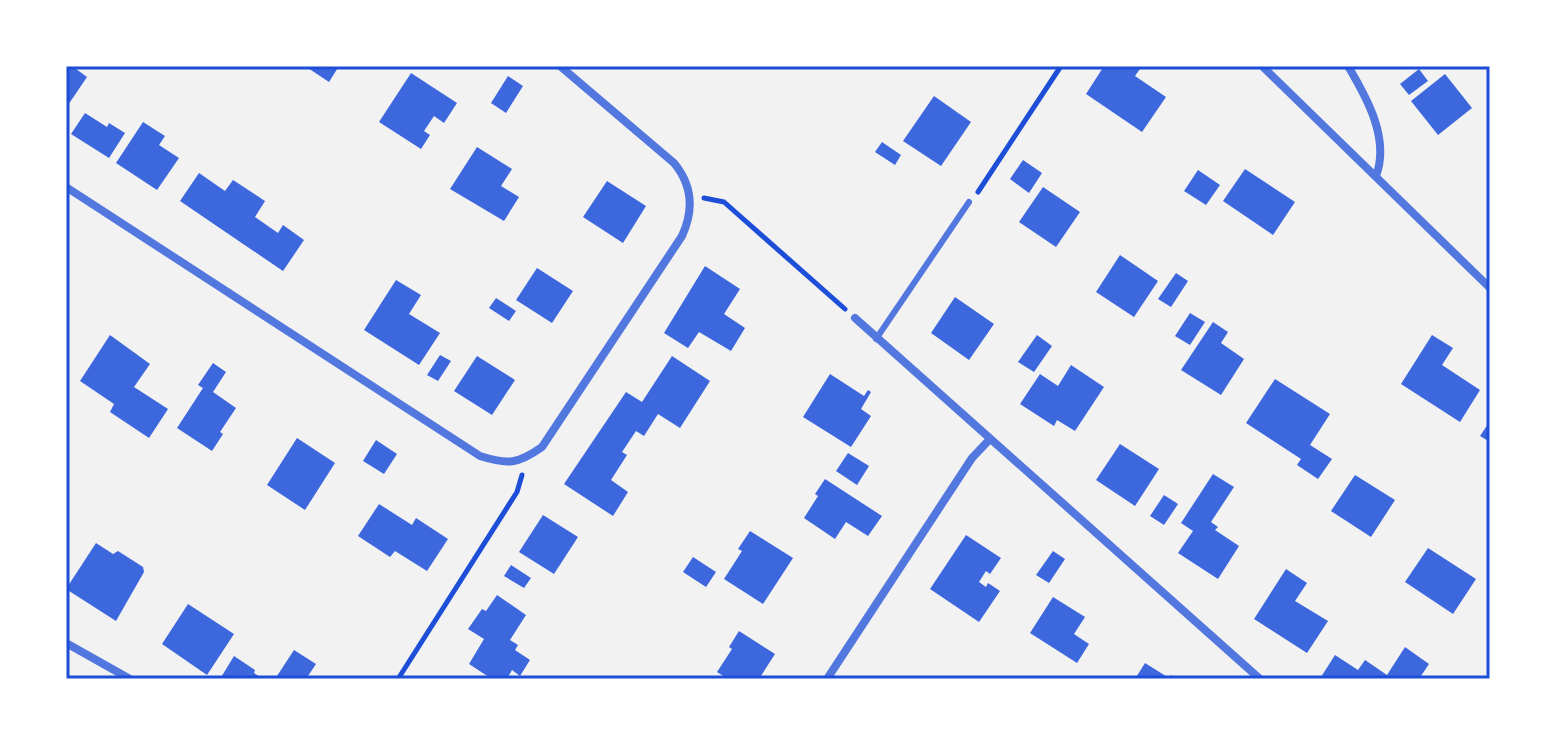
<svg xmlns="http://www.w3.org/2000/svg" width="1556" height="745" viewBox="0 0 1556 745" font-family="Manrope,sans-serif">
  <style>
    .building { fill: #3d67dc }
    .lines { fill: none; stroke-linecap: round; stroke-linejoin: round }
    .path { stroke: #1d4ed8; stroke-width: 5 }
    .service { stroke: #5277de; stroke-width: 6 }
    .minor { stroke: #5277de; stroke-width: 8 }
    .neatline { fill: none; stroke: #1d4ed8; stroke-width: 3 }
  </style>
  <rect width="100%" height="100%" fill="#f2f2f2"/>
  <path class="building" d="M66,66H72L87,77L66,108Z
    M310,66H339L329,82L308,68Z
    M1104,66H1142L1135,76L1166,97L1142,132L1086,94Z
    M1419,69L1428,81L1409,95L1400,84Z
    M411,73L457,103L444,123L434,116L424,131L430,135L421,149L379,122Z
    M1445,74L1472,108L1438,135L1411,101Z
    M508,76L523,86L506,113L491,103Z
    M934,96L971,122L941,166L903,141Z
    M85,113L107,127L109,123L125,133L109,158L71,134Z
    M143,122L165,136L159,145L179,158L157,190L116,163Z
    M882,142L901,155L895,165L875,152Z
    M477,147L512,169L501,186L519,197L504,221L450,189Z
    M1023,160L1042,173L1029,193L1010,179Z
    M1245,169L1295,202L1273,235L1223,201Z
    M1198,170L1220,185L1206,205L1184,191Z
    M199,173L225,191L233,180L265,201L255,217L278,233L283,225L304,240L283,271L180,201Z
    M607,181L646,206L623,243L583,217Z
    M1043,187L1080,212L1056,247L1019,222Z
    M1120,255L1158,281L1134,317L1096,292Z
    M705,266L740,289L724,314L745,328L731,351L699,332L688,348L664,333Z
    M537,268L573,291L552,323L516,300Z
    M1176,273L1188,281L1171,307L1158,299Z
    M396,280L421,295L409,314L440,333L419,365L364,330Z
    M955,297L994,324L969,360L931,333Z
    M496,298L516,311L509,321L489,308Z
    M1190,313L1205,322L1190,345L1175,336Z
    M1213,322L1228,332L1221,343L1244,359L1221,395L1181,370Z
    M110,335L150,364L134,387L168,409L149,438L110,412L114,404L80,381Z
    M1037,335L1052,346L1034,372L1018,362Z
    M1432,335L1453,348L1442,365L1480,390L1460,422L1401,384Z
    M440,355L451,361L438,381L427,375Z
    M477,356L515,380L492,415L454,391Z
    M672,356L710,381L680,428L658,414L644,436L636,431L622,452L627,455L611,480L628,492L613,516L564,484L626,392L642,402Z
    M213,363L226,372L213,392L236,408L220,432L223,434L212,451L177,428L203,388L198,385Z
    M1071,365L1104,387L1075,431L1057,420L1054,426L1020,404L1040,374L1058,386Z
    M830,374L864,396L868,390L871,392L861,409L871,416L851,447L803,417Z
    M1275,379L1330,414L1310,445L1332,459L1318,479L1297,465L1301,459L1246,423Z
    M1490,421V442L1480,436Z
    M297,438L335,463L305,510L267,485Z
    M376,440L397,454L384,474L363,461Z
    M1120,444L1159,469L1135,506L1096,480Z
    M848,453L869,466L857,485L836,471Z
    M1213,474L1234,487L1211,522L1218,527L1215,530L1239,546L1218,579L1178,553L1193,531L1181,523Z
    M1355,475L1395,500L1371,537L1331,511Z
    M825,479L882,516L868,536L846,522L835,539L804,518L818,496L815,494Z
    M1164,495L1178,504L1164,525L1150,516Z
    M379,504L412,525L416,518L448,539L427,571L395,551L390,557L358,536Z
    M543,515L578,537L554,574L519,552Z
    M750,531L793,558L763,604L724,579L742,551L738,549Z
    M966,535L1001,558L990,574L986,571L979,582L986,587L988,583L1000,591L979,622L930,589Z
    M96,543L113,554L118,551L143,567L144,572L116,621L66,589Z
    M1428,548L1476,579L1453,614L1405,582Z
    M1053,551L1065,559L1049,583L1036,575Z
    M693,557L716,572L706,587L683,572Z
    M511,565L531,578L524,588L504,576Z
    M1286,569L1307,583L1295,601L1328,621L1307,653L1254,619Z
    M497,595L526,615L510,640L518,645L515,650L530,660L520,676L512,670L507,679H492L469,664L484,639L468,629L482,609L486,611Z
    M1053,597L1085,617L1074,634L1089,644L1077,663L1030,633Z
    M188,604L234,634L207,675L162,644Z
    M739,631L775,654L759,679H728L717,672L732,649L729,647Z
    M1405,647L1429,664L1419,679L1321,677L1335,655L1358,670L1365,660L1387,675Z
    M294,650L316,664L308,676L312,679H275Z
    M234,656L255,670L254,673L263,679H220Z
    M1145,663L1169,678L1171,675L1178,679H1135Z"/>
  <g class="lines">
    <path class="path" d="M978,192L1061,66
      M704,198L724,202L845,309
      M398,679L517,492L522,475"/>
    <path class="service" d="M876,339L969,202"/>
    <path class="minor" d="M1262,66L1490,288
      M1348,66C1367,98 1390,139 1376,176
      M66,187L480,456C508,465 518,464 542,447L682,236C694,210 693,186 674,163L560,66
      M855,318L1260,679
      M66,643L130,679
      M827,679L972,458L990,439"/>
  </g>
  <rect width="1556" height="745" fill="none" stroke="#ffffff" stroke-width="136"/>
  <rect x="68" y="68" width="1420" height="609" class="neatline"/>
</svg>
